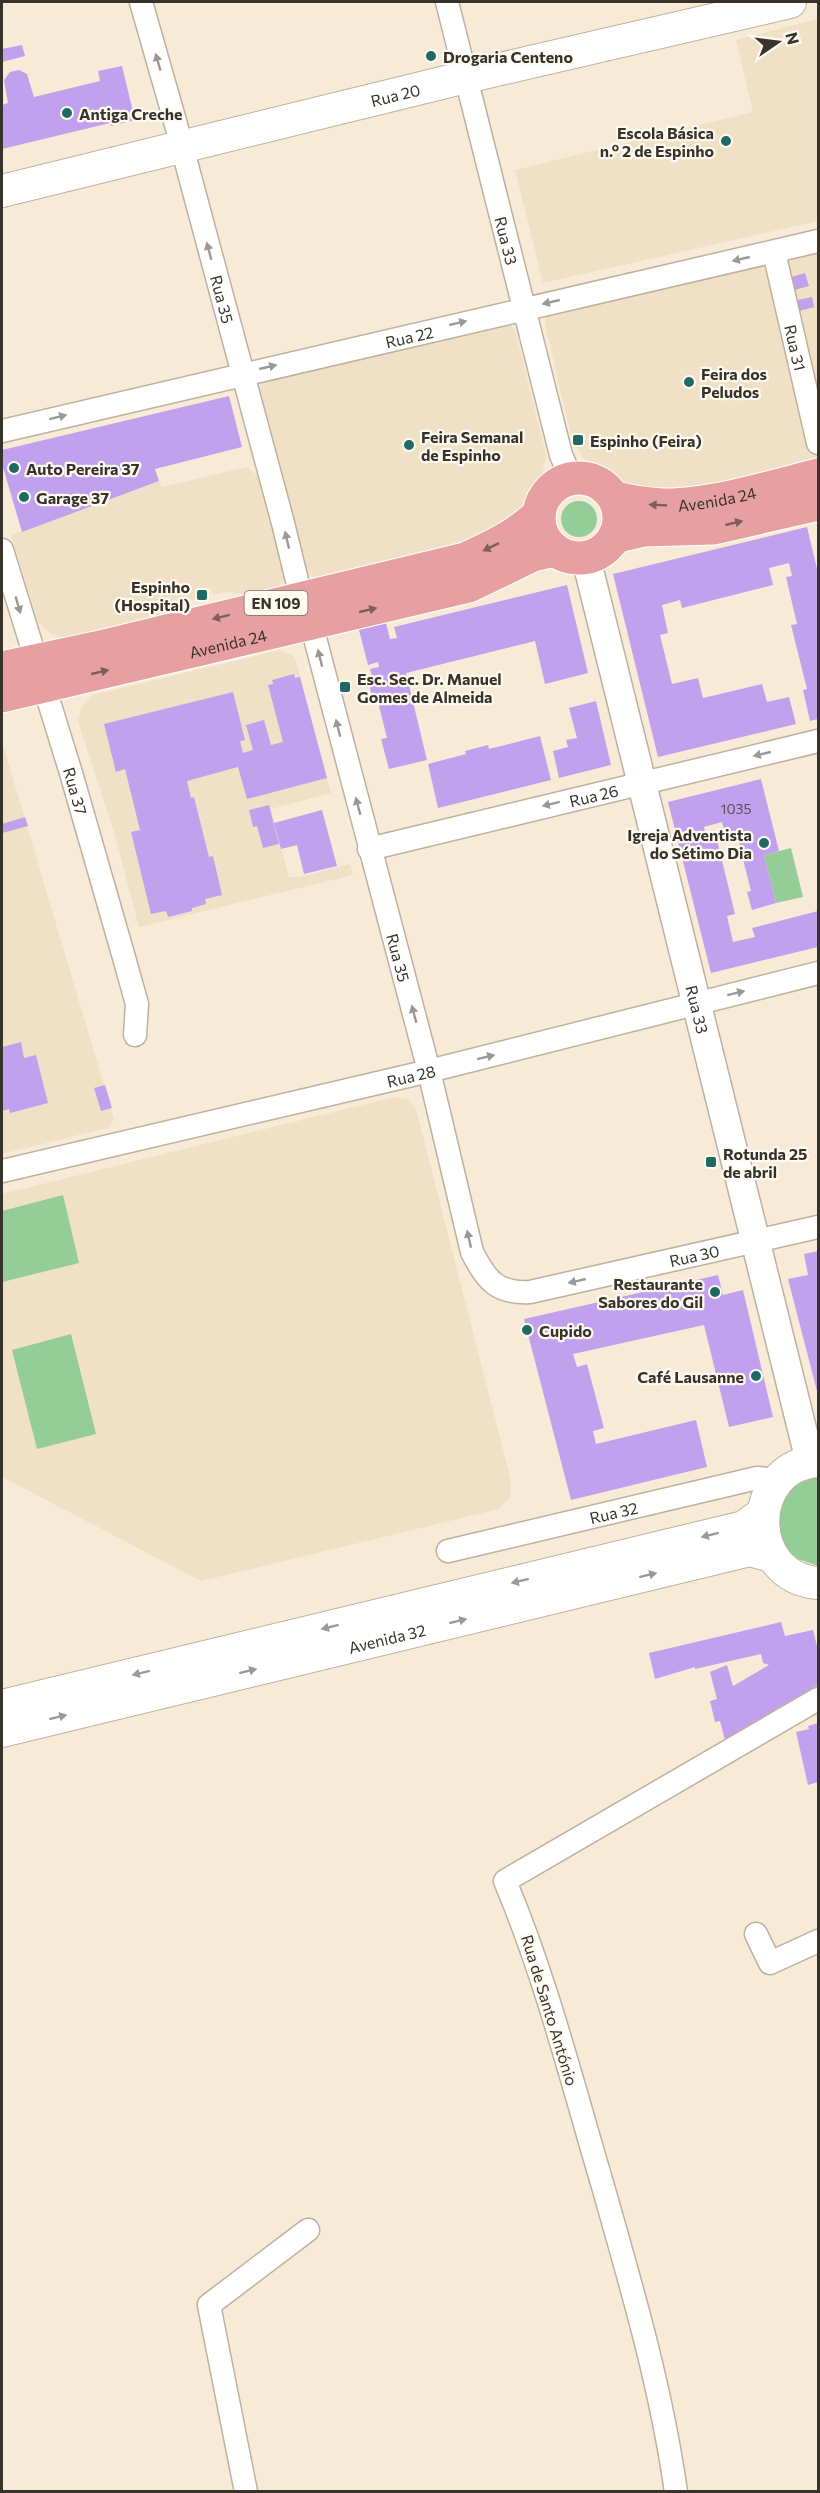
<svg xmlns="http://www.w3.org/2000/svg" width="820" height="2493" viewBox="0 0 820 2493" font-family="Commissioner,sans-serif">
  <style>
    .built { fill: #f0e0c6 }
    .green { fill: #94cd98 }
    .building { fill: #c1a1ee }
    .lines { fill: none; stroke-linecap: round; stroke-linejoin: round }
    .minor-casing { stroke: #bdb19f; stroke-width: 25 }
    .tertiary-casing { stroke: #bdb19f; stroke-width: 31 }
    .secondary-casing { stroke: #bdb19f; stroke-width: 34 }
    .primary-casing { stroke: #fff; stroke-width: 35 }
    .minor { stroke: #fff; stroke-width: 22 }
    .tertiary { stroke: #fff; stroke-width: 28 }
    .secondary { stroke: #fff; stroke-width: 32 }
    .primary { stroke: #e7a0a1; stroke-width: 33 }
    .oneway { fill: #9b9995 }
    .oneway2 { fill: #7d5f5a }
    .poi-dot { fill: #1f6a63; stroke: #fefaf2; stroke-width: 2 }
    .labels { text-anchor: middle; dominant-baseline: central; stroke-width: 4.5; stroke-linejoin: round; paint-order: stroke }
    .number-label { font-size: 14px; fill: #5a4e5c }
    .shield { fill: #fefaf2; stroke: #736f67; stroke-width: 1.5 }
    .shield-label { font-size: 15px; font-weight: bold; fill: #37332b }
    .poi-label { font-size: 16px; font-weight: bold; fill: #37332b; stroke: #fefaf2; text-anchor: start }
    .street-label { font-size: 16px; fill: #37332b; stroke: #fefaf2 }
  </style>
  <rect width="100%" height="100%" fill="#f7ebd8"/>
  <path class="built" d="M818,19V221L543,283L515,170L753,112L736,40Z
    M818,247V464L687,492L627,486L610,471L583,458L572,439L545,325L546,315Z
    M510,323L516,333L546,454L543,472L526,507L465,547L318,580L313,578L306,570L259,391L262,380Z
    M247,467L258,476L284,573V579L278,589L260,596L229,592L213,595L211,588L196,592L197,599L181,602L154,620L70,639L51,634L38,622L11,535L159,481L162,487Z
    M280,650L292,655L296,661L331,793L271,809L289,877H300L350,864L353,875L139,927L114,832L80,728L78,721L82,706L91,696L97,694Z
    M3,745L114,1119L111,1125L107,1128L2,1154V746Z
    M394,1097L408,1099L416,1109L511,1481L510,1497L499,1509L201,1581L2,1477V1194Z"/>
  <path class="green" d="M561 519a18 18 0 1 1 36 0a18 18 0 1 1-36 0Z
    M791,848L803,897L776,903L764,855Z
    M63,1195L79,1263L2,1282V1211Z
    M71,1334L96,1434L37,1449L12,1350Z
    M818,1474V1566L798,1559L787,1550L780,1539L777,1508L794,1483Z"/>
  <path class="building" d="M22,45L25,56L2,62V49Z
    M122,66L135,120L111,126L110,123L2,149V105L8,103L4,80L10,72L19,70L27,74L34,97L100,81L98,71Z
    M805,273L809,286L791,291L788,278Z
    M812,297L814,307L795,312L793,301Z
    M229,396L242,447L155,469L159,481L22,532L2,464V450Z
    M807,527L818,573V719L810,721L803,690L807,689L791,625L797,624L786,577L792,576L789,563L769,568L773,585L682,608L680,600L662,605L668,633L660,635L672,684L698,678L703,698L762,684L767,702L789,697L796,724L658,757L613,574Z
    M567,585L588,673L545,684L535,641L406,673L427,760L389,769L381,739L387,738L378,702L374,704L369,685L374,684L370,669L379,667L378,662L368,665L359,630L386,623L390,639L397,638L394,627Z
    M294,674L295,678L300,677L327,778L247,799L238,767L187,781L191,798L194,797L209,857L213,856L222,895L205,899L206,904L192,908V911L168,917L166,911L151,914L131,832L140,830L125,769L116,772L104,724L233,692L245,740L240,741L243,753L253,750L246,725L264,720L271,745L283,742L268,685L273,684L272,680Z
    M596,701L611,765L559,778L553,751L568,747L566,740L577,738L569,708Z
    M540,736L551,780L438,808L428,764L466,754L465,751L488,745L489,749Z
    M761,779L779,851L764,855L776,903L752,910L747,892L751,891L737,835L726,837L722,822L704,827L708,843L717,840L735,914L727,916L733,942L755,937L752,928L818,911V947L711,973L668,802Z
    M269,805L279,844L263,848L257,826L253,827L249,810Z
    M322,810L337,866L304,874L297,845L281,849L274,823Z
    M25,817L28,826L2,833V824Z
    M21,1042L24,1058L36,1055L48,1103L10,1113L9,1109L2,1111V1047Z
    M105,1085L112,1108L101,1111L94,1088Z
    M818,1251V1395L788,1279L808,1275L804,1254Z
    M718,1275L723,1295L743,1290L773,1417L729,1427L704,1325L573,1354L577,1367L587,1364L604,1428L593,1431L596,1444L696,1420L707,1467L571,1500L524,1319Z
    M781,1622L785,1636L813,1630L818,1650V1685L744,1728L746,1739L726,1744L720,1721L715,1722L710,1701L717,1699L710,1672L727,1665L733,1686L769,1665L763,1663L761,1654L695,1669V1667L655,1679L649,1653Z
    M818,1723V1782L808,1785L796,1732L809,1729L808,1726Z"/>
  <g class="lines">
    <defs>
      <g id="minor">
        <path id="s1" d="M141,2L175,121L283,523L301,597"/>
        <path id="s2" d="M447,2L561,455L571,478"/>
        <path id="s3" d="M774,252L818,443"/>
        <path id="s4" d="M2,431L818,241"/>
        <path id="s5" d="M2,550L71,773L125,961L137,1004L135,1035"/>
        <path id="s6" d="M311,623L429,1071L472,1252C486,1280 497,1294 530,1292L818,1227"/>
        <path id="s7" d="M369,849L818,741"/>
        <path id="s8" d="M2,1171L429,1071L818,973"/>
        <path id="s9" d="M448,1551L757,1478L778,1480"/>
        <path d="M756,1934L770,1963L818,1941"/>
        <path d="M246,2492L209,2305L308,2230"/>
        <path d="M676,2492C661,2386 631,2285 602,2183C572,2082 546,1978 505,1881L818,1699"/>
      </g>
      <g id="tertiary">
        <path id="s10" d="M586,558L810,1461"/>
      </g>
      <g id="secondary">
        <path id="s11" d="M2,191L466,77L790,2"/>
        <path d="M818,1461C745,1466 745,1577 818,1583"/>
        <path d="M2,1706L744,1527L763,1513"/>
        <path id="s12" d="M2,1731L750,1550L772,1556"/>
      </g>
      <g id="primary">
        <circle cx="579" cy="518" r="40"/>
        <path id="s13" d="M614,498C633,502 653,506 673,505C723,502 771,487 818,475"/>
        <path d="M614,537L644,530L714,528L818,504"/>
        <path d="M2,668L96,648L465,559C492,547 517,535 539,514"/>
        <path id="s14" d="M2,696L469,586L533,555L555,550"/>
      </g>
    </defs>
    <use href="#minor" class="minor-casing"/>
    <use href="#tertiary" class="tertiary-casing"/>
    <use href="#secondary" class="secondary-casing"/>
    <use href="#primary" class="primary-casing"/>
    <use href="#minor" class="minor"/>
    <use href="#tertiary" class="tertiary"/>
    <use href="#secondary" class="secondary"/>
    <use href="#primary" class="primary"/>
  </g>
  <defs><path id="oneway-solid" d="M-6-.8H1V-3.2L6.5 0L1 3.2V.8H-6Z" transform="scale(1.5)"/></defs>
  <g class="oneway">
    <use href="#oneway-solid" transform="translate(158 62) rotate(-106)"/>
    <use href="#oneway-solid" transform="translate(209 251) rotate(-105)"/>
    <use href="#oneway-solid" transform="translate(741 259) rotate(167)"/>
    <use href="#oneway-solid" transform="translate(551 302) rotate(167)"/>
    <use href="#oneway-solid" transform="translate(458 323) rotate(-13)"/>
    <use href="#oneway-solid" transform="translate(268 367) rotate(-13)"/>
    <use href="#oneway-solid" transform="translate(58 417) rotate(-14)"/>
    <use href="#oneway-solid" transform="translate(287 540) rotate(-103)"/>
    <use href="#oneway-solid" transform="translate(18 605) rotate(74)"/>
    <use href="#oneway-solid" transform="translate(320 658) rotate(-104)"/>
    <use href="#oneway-solid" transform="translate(338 728) rotate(-104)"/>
    <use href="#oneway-solid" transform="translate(762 754) rotate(167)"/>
    <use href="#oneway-solid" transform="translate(551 804) rotate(166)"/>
    <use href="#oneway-solid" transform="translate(358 806) rotate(-105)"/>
    <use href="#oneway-solid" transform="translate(736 993) rotate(-14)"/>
    <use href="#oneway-solid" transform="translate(414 1014) rotate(-105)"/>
    <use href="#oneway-solid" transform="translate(486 1057) rotate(-14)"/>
    <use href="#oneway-solid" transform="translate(469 1239) rotate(-103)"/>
    <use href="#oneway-solid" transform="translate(577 1281) rotate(167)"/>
    <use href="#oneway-solid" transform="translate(710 1535) rotate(166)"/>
    <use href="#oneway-solid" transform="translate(648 1575) rotate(-14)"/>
    <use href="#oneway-solid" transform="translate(520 1581) rotate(166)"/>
    <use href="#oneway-solid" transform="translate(458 1621) rotate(-14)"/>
    <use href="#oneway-solid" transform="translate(330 1627) rotate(166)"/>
    <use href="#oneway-solid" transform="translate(248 1671) rotate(-14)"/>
    <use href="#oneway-solid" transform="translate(141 1673) rotate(166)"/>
    <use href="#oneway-solid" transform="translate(58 1717) rotate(-14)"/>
  </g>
  <g class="oneway2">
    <use href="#oneway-solid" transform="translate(658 505) rotate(-177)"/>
    <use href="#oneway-solid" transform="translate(734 523) rotate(-13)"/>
    <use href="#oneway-solid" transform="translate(491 547) rotate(154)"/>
    <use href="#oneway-solid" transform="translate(368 610) rotate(-13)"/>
    <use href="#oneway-solid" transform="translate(221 617) rotate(166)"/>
    <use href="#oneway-solid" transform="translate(100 672) rotate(-13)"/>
  </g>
  <g class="poi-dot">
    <circle cx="431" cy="56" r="6"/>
    <circle cx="67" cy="113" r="6"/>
    <circle cx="726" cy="141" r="6"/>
    <circle cx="689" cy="382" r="6"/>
    <rect x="572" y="434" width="12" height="12" rx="3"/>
    <circle cx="409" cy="445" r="6"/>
    <circle cx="14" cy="468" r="6"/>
    <circle cx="24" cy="497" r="6"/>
    <rect x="196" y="589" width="12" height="12" rx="3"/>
    <rect x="339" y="681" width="12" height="12" rx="3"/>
    <circle cx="764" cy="843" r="6"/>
    <rect x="705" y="1156" width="12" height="12" rx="3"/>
    <circle cx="715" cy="1292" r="6"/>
    <circle cx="527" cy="1330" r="6"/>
    <circle cx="756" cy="1376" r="6"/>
  </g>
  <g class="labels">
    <g class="number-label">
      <text x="736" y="808">1035</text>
    </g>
    <rect class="shield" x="244.5" y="591" width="63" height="24" rx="4.5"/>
    <g class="shield-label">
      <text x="276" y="603">EN 109</text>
    </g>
    <g class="poi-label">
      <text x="443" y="56">Drogaria Centeno</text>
      <text x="79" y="113">Antiga Creche</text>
      <text x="714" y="132" text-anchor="end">Escola Básica<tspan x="714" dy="18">n.º 2 de Espinho</tspan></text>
      <text x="701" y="373">Feira dos<tspan x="701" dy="18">Peludos</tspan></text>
      <text x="421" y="436">Feira Semanal<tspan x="421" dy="18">de Espinho</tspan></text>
      <text x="590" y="440">Espinho (Feira)</text>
      <text x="26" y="468">Auto Pereira 37</text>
      <text x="36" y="497">Garage 37</text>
      <text x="190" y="586" text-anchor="end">Espinho<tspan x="190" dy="18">(Hospital)</tspan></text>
      <text x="357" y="678">Esc. Sec. Dr. Manuel<tspan x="357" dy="18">Gomes de Almeida</tspan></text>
      <text x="752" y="834" text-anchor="end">Igreja Adventista<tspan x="752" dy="18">do Sétimo Dia</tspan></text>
      <text x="723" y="1153">Rotunda 25<tspan x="723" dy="18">de abril</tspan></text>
      <text x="703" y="1283" text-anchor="end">Restaurante<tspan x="703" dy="18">Sabores do Gil</tspan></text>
      <text x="539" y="1330">Cupido</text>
      <text x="744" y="1376" text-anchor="end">Café Lausanne</text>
    </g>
    <g class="street-label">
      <text stroke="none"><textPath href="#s11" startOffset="405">Rua 20</textPath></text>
      <text stroke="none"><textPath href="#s2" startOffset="246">Rua 33</textPath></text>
      <text stroke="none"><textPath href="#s1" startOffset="308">Rua 35</textPath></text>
      <text stroke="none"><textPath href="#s4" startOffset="418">Rua 22</textPath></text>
      <text stroke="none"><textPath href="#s3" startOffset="98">Rua 31</textPath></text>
      <text stroke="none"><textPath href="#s13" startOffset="104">Avenida 24</textPath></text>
      <text stroke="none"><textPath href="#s14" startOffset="232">Avenida 24</textPath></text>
      <text stroke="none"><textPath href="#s5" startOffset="252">Rua 37</textPath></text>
      <text stroke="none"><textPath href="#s7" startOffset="231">Rua 26</textPath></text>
      <text stroke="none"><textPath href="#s6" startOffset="346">Rua 35</textPath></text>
      <text stroke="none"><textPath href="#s10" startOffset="465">Rua 33</textPath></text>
      <text stroke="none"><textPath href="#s8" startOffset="420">Rua 28</textPath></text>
      <text stroke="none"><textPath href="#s6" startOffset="894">Rua 30</textPath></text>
      <text stroke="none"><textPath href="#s9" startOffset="170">Rua 32</textPath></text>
      <text stroke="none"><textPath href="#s12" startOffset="396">Avenida 32</textPath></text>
      <text transform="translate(550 2010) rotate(73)">Rua de Santo António</text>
    </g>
  </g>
  <rect width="820" height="2493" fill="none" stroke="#37332b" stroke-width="6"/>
  <g transform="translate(778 42) rotate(76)" stroke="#fefaf2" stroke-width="4.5" paint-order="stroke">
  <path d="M0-4.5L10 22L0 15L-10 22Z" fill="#37332b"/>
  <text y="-9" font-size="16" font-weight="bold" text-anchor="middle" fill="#37332b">N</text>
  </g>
</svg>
